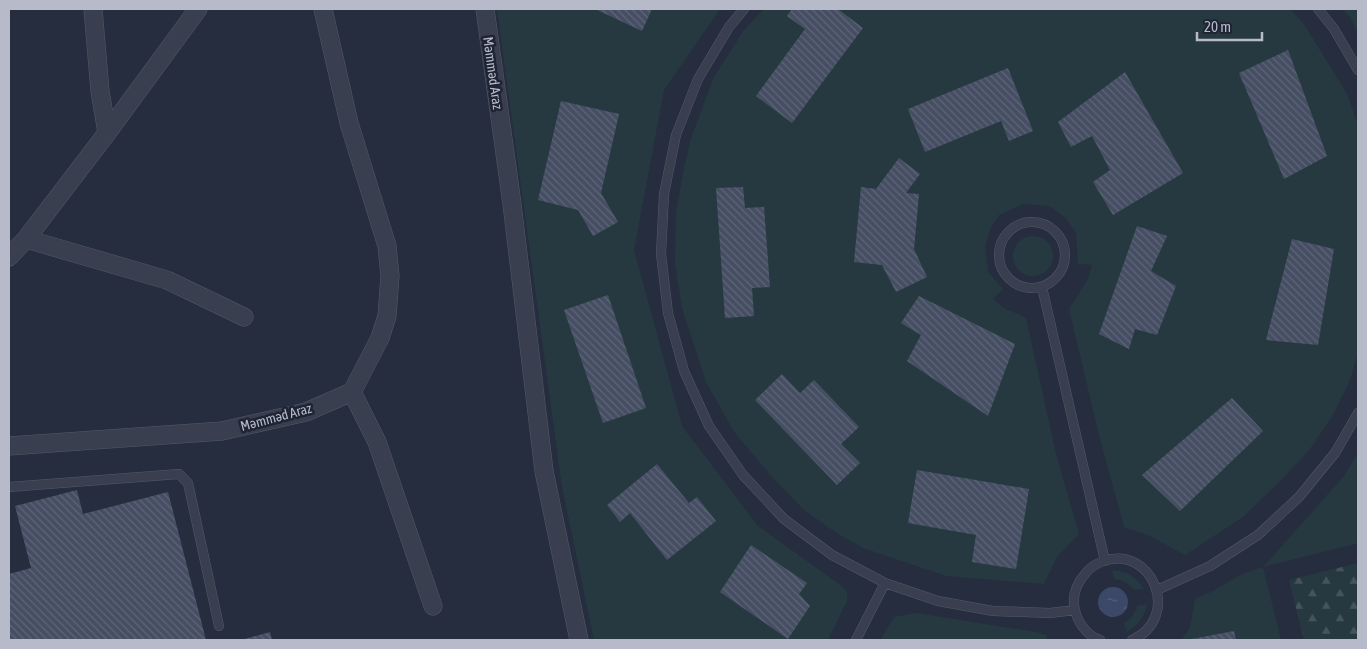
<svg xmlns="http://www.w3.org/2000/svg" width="1367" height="649" viewBox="0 0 1367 649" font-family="'Asap Condensed',sans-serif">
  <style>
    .grass { fill: #273940 }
    .forest { fill: url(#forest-firs) }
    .water { fill: url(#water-ripples) }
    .building { fill: url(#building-back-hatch) }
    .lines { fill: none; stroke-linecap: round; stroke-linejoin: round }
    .lane-casing { stroke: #545a69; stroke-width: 10 }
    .street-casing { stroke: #545a69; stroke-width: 19 }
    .lane { stroke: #393f4f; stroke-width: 9 }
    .street { stroke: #393f4f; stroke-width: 18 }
    .labels { text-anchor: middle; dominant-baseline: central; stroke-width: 5; stroke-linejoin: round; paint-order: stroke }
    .street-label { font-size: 14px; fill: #b6bac9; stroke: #1e2434 }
  </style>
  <defs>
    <pattern id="forest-firs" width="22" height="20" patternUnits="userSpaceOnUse" patternTransform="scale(1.25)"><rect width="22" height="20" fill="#273940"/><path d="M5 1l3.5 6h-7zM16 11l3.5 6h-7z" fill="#44545a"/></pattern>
    <pattern id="water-ripples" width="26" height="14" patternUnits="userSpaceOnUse" patternTransform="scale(1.25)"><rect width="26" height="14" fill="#3b4867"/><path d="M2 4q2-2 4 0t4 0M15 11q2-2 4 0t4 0" fill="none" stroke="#55607b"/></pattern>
    <pattern id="building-back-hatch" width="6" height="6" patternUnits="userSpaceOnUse" patternTransform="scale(1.25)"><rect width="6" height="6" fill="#464e63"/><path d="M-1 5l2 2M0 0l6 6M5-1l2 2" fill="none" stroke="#5e6578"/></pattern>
  </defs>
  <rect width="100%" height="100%" fill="#252d3f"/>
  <path class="grass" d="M497,9H720L664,90L634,250L682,426L758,526L843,587L847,592V601L828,640H594L562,487Z
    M764,9H1290L1304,24L1347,94L1358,125V353L1350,380L1333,415L1310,449L1285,476L1243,517L1185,555L1150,536L1124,527L1099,435L1069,309L1088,279L1092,265L1078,264L1076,233L1066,218L1049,206L1023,204L999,215L990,229L985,247L988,272L1003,289L993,299L1004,308L1026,318L1056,454L1079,534L1057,557L1044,584L946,576L863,548L835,532L804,510L773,478L735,433L706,382L682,308L675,262L676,212L683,173L691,138L714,77L744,30Z
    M1342,9H1358V33L1350,17Z
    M1013 256a20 20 0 1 1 40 0a20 20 0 1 1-40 0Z
    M1358,453V543L1263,567L1281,640H1181L1190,628L1195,599L1211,592L1242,574L1263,567L1344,476Z
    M1112,570C1126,571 1136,576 1144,589L1134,590C1128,583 1123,580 1114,579Z
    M1147,604C1144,618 1138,625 1127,632L1124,623C1131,619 1135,614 1137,606Z
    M916,613L1036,632L1046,635L1048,640H880L894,617Z"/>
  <path class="forest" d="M1358,563V640H1304L1289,580Z"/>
  <path class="water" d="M1098 602a15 15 0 1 1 30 0a15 15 0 1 1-30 0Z"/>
  <path class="building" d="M595,9H652L642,31Z
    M792,9H838L863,28L792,123L756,96L805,29L787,16Z
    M1288,50L1327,156L1284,179L1239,73Z
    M1008,68L1033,131L1009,141L1001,121L925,152L908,109Z
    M1125,72L1183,173L1113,215L1093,182L1110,170L1092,136L1071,147L1058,122Z
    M561,101L619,114L601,193L618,222L593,236L578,210L538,200Z
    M899,158L920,174L906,193L919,194L914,249L927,277L896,292L882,265L854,262L861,187L876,189Z
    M743,187L745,208L764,207L770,287L752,288L754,316L725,318L716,188Z
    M1137,226L1167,236L1151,271L1176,286L1157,335L1135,329L1129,349L1099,334Z
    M1292,239L1334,249L1318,345L1266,340Z
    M608,295L646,408L603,423L564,310Z
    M919,296L1015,344L988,416L907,361L921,335L901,323Z
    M782,374L800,393L814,380L859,427L841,444L860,463L837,485L755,400Z
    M1232,398L1263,431L1180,511L1142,475Z
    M657,464L689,503L697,497L716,521L667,560L630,513L620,522L607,505Z
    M917,470L1029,489L1016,569L972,562L976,535L908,523Z
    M77,490L83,514L168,492L206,640H9V574L31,568L15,506Z
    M751,545L807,583L799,594L810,606L788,639L720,592Z
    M1234,631L1236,640H1192V639Z
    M270,632L272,640H241Z"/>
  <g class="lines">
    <defs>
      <path id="lane" d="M744,9L729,27L698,79L676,135L664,194L661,254L668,313L684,371L709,426L743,475L784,519L832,555L885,583L938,601L993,611L1050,613L1075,610
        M1318,9L1334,29L1358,70
        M999 255a33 33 0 1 1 66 0a33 33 0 1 1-66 0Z
        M1042,287L1105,561
        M9,487L179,474L188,483L219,626
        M1157,590L1210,566L1258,535L1299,497L1335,453L1358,413
        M856,640L885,583
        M1100,640C1086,635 1076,621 1074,605C1073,594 1077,583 1085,574C1089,568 1096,564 1103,561C1153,544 1182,618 1132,640"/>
      <path id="street" d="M93,9L100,91L107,133
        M485,9L512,204L544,471L579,640
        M26,239L167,280L244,317
        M9,257L26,239L107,133L198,9
        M352,392L377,442L433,606
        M9,446L222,431L306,412L352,392L380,338L387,316L390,276L387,246L349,123L323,9"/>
    </defs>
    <use href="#lane" class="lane-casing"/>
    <use href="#street" class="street-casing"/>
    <use href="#lane" class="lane"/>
    <use href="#street" class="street"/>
  </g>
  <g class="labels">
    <g class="street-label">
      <text transform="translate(493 73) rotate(82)">Məmməd Araz</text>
      <text transform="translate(276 417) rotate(-15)">Məmməd Araz</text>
    </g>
  </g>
  <rect width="1367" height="649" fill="none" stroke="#b6bac9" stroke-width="20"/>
  <path d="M1197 32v8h65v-8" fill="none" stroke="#b6bac9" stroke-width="2.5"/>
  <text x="1204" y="32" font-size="15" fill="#b6bac9" stroke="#1e2434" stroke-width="4" paint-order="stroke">20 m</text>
</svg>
